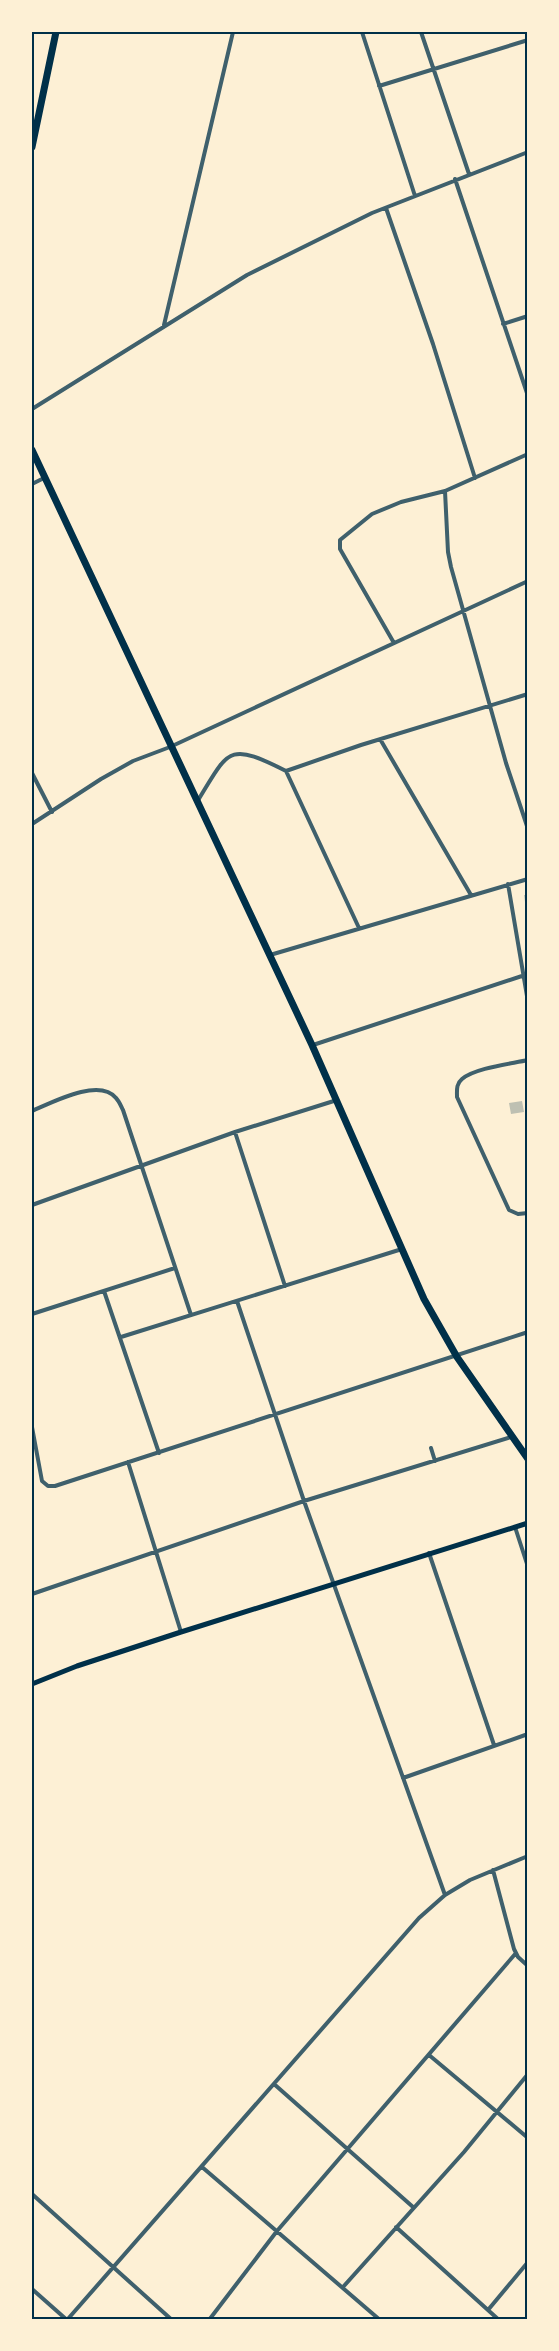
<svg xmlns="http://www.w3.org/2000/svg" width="559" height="2351" viewBox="0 0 559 2351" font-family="Signika,sans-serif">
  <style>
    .building { fill: #bec0b2 }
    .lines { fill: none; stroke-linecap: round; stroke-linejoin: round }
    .minor { stroke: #3f606c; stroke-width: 4 }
    .secondary { stroke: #003049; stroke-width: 5 }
    .trunk { stroke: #003049; stroke-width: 7 }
    .neatline { fill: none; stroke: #003049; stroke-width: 2 }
  </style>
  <rect width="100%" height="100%" fill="#fdf0d5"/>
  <path class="building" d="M524,895H528V909H526Z
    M522,1101L524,1112L511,1114L509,1103Z"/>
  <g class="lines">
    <path class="minor" d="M362,32L415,196
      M421,32L469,174
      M379,86L528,40
      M455,179L528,396
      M386,208L433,344L475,478
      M503,324L528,316
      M164,325L233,32
      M32,409L247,275L372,213L528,152
      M32,484L44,478
      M445,491L448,552L451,567L506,763L528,829
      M394,643L340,549V540L372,514L401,502L445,491L528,454
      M380,739L471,895
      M286,771L359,928
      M32,773L52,812
      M197,802C229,750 227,741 286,771L361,745L528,694
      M32,824L101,779L133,761L170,747L528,581
      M508,884L528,1002
      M270,955L528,879
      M313,1045L528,974
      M528,1060C510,1064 475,1068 462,1079C456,1084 457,1090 457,1097L509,1210L518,1214L528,1213
      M32,1111C51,1103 99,1077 116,1098C119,1101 121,1106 123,1110L191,1315
      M235,1132L285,1286
      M32,1205L235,1132L337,1100
      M104,1291L159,1453
      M237,1301L304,1501L445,1895
      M32,1314L175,1268
      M121,1337L402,1249
      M32,1427L42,1481L48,1486H55L528,1332
      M431,1448L435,1461
      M128,1462L181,1632
      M515,1527L528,1567
      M429,1553L494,1745
      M32,1594L304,1501L511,1437
      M403,1778L528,1734
      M493,1870L514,1949L518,1957L528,1966
      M429,2055L528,2138
      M274,2084L413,2207
      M202,2167L380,2320
      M32,2194L172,2320
      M396,2227L499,2320
      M343,2287L464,2152L528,2074
      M32,2289L67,2320
      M488,2310L528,2262
      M67,2320L419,1918L445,1895L470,1880L528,1856
      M209,2320L277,2231L516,1953"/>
    <path class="secondary" d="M32,1684L77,1666L181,1632L528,1523"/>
    <path class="trunk" d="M32,147L56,32
      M32,450L312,1045L424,1299L457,1357L528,1459"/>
  </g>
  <rect width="559" height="2351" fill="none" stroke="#fdf0d5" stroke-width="66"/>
  <rect x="33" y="33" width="493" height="2285" class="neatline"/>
</svg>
